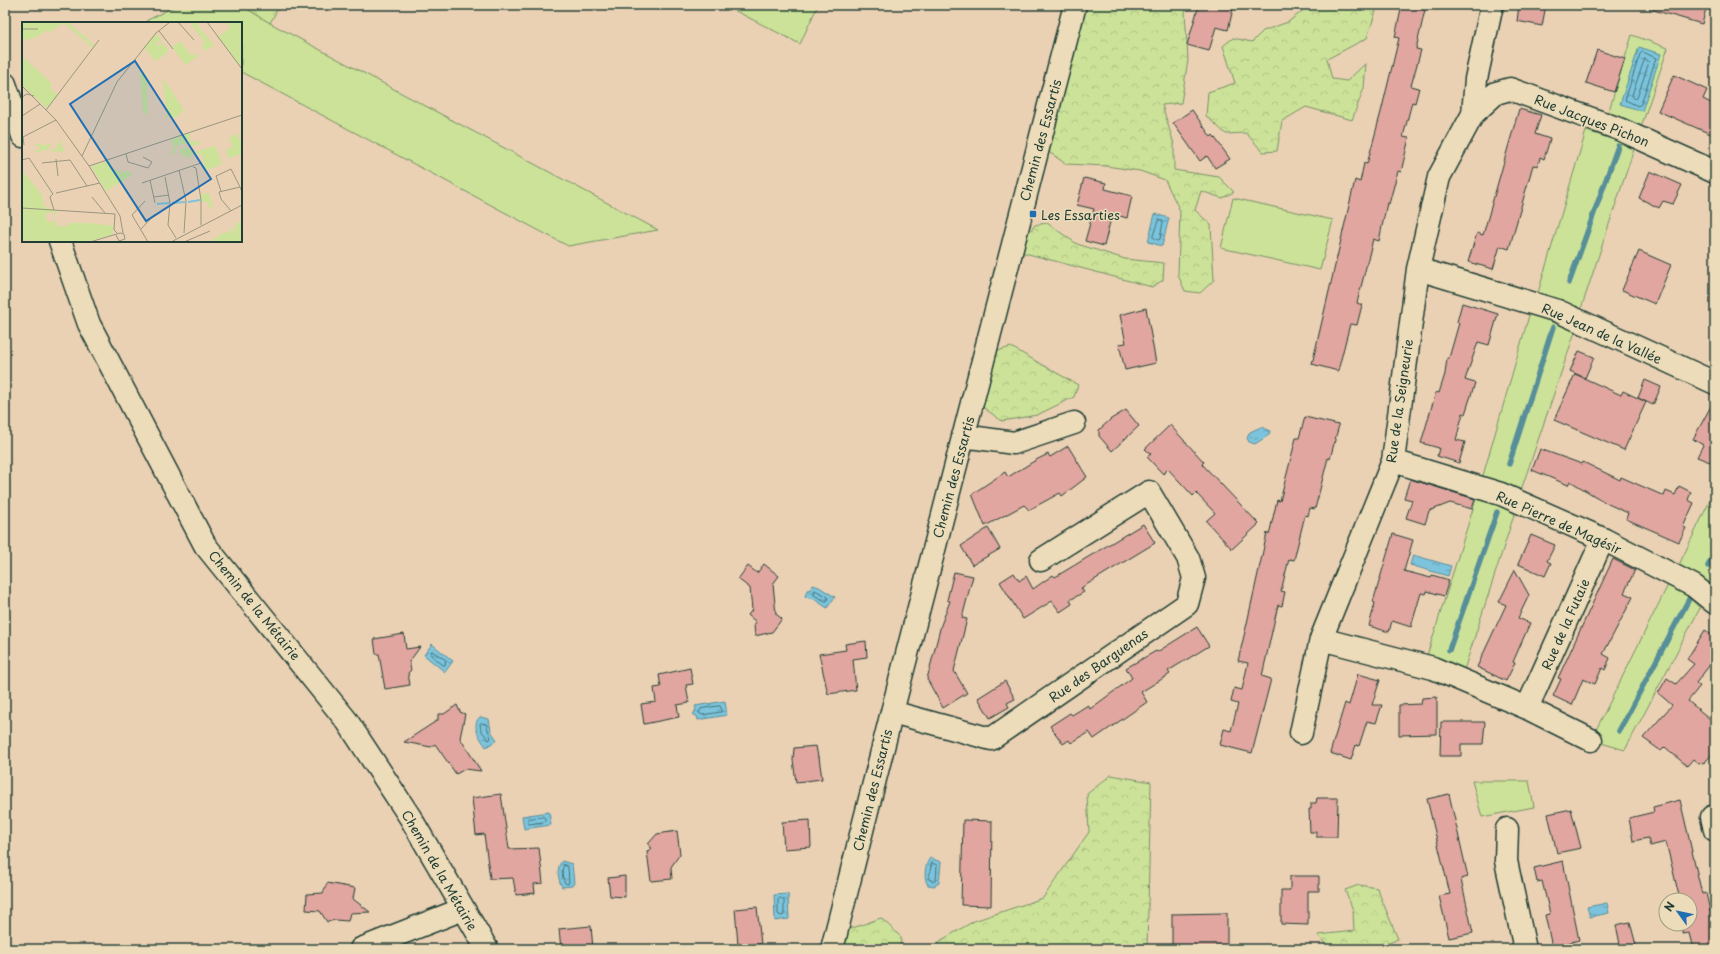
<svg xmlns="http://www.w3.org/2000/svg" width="1720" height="954" viewBox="0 0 1720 954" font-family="'Playpen Sans',sans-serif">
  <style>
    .green { fill: #cce298; stroke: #769066 }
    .forest { fill: url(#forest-crowns); stroke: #769066 }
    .water { fill: url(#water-ripples); stroke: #578e99 }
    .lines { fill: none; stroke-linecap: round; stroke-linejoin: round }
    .shore { stroke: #447378; stroke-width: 1 }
    .stream { stroke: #578e99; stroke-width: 5.5 }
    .building { fill: #e1a69f; stroke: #1f3d34 }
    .minor-casing { stroke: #1f3d34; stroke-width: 25 }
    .minor { stroke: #eddcb9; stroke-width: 22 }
    .poi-dot { fill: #1f6fb2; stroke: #eddcb9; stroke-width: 1.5 }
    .labels { text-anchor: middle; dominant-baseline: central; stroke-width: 3; stroke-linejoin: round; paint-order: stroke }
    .street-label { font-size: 13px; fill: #1f3d34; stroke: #eddcb9 }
    .poi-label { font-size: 13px; fill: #1f3d34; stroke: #eddcb9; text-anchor: start }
    .inset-river { fill: none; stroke: #7cc4dd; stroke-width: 2 }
    .inset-road { fill: none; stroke: #999681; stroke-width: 1 }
    .view { fill: #1f6fb2; fill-opacity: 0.15; stroke: #1f6fb2; stroke-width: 2 }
    .inset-edge { fill: none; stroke: #1f3d34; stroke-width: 2 }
  </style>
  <defs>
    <pattern id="forest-crowns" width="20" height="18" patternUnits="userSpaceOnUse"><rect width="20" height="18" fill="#cce298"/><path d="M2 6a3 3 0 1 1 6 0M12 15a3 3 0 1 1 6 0" fill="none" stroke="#afc384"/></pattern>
    <pattern id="water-ripples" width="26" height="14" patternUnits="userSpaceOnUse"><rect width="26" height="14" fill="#7cc4dd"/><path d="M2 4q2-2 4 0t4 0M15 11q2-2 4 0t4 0" fill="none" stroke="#65a0b4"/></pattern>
  </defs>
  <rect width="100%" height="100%" fill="#ebd1b4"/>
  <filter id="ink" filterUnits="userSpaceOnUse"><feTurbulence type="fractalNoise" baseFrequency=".025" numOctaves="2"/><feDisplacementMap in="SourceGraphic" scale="8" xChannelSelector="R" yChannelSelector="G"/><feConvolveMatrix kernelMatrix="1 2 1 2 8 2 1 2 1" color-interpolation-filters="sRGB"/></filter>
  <g filter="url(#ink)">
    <path class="green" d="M177,5H241L270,23L658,230L568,246L241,72V23H150L146,21Z
      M724,5H818L800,44Z
      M1632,35L1668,48L1640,130L1607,117Z
      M1586,131L1613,139L1634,149L1580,312L1537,296Z
      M1233,198L1333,220L1320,270L1221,248Z
      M1530,312L1575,332L1519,496L1482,479Z
      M1715,490V587L1712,592L1678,567Z
      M1477,496L1515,512L1462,676L1425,662Z
      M1669,583L1682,591L1700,608L1625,750L1591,740Z
      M1472,781H1529L1534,807L1482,817Z"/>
    <path class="forest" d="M241,5H280L270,23Z
      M1068,5H1189L1185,12L1188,60L1181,103L1162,105L1174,144V170L1219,177L1234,192L1222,198L1201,191L1195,210L1211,225L1214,280L1200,293L1185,291L1178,275L1180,211L1165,180L1140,171L1106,166L1066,164L1046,150Z
      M1313,5H1378L1367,38L1327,59L1332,79L1347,81L1366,63L1364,88L1352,120L1306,107L1282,121L1277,151L1263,152L1246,133L1226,134L1206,116L1208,92L1235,83L1223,46L1233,38L1252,42L1263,31L1288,22L1309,6Z
      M1047,223L1077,244L1125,259L1164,263L1163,280L1152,287L1021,252L1025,237L1035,225Z
      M1011,347L1078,385L1074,397L1037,415L1002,421L973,400L990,353Z
      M1111,775L1151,782L1147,949H935L940,941L974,921L1043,898L1089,832L1087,794Z
      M1359,885L1377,888L1398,939L1376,949H1329L1318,935L1354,931L1353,910L1345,890Z
      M881,918L901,937L900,949H832L850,929Z"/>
    <path class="water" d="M1639,47L1661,54L1642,111L1620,104Z
      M1155,214L1169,218L1162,246L1148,242Z
      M1261,427L1270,431L1269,435L1255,444L1249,442L1247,438L1250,432Z
      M1413,555L1451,566L1448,576L1410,565Z
      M813,585L819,587L835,597L827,608L814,599L805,597L807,590L811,589Z
      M432,644L453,661L445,672L424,655Z
      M725,701L727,715L698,720L697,716L693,715L696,709L695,706Z
      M480,717L489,719L491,731L497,740L486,747C481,739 470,726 480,717Z
      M549,812L551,825L524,829L522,816Z
      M930,858L941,862L939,883L934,886L928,885C923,878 925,864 930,858Z
      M562,861L572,864L574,883L572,886L562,887C558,880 556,867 562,861Z
      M788,894L789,919L775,921L774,895Z
      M1607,903L1609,913L1590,917L1587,907Z"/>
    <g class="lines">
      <path class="shore" d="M1643,52L1656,58L1641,104L1638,106L1625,100L1640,54Z
        M1645,59L1649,62L1637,98L1635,99L1632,96Z
        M1159,219L1163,222L1160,239L1158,240L1153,237Z
        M815,590L828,597L827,601H825L814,595Z
        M432,651L446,660L445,665H443L431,655Z
        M720,706L722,710L721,712L702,715L699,713L701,709Z
        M482,723L486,724L491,738L489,740L481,730L480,724Z
        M544,817L546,820L544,822L529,824L527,823L528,819Z
        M932,863L937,865L936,880L933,882L929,879Z
        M564,865L568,867L569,882L568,884L565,883C562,878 561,869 564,865Z
        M780,898L784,900V915L781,916L778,914V900Z"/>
      <path class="stream" d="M1569,283L1618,146
        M1509,464L1553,327
        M1708,566L1715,553
        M1449,650L1497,512
        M1619,731L1689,599"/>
    </g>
    <path class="building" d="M1199,5H1216L1233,9L1228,30L1216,27L1209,51L1187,45Z
      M1402,5L1425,10L1416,49L1421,50L1411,86L1419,88L1415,103L1412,102L1403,137L1409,138L1401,172L1398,171L1389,204L1387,203L1379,241L1373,239L1357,303L1362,305L1357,325L1350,324L1338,371L1312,364L1355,180L1360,182L1364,163L1367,164L1381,112L1399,38L1395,37Z
      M1519,5H1546L1542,26L1517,21Z
      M1651,5H1707L1702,24L1650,9Z
      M1597,50L1625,59L1614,92L1586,83Z
      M1674,75L1707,90L1703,99L1715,105V136L1658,111Z
      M1519,109L1541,115L1535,134L1550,139L1544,159L1540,157L1538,166L1533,165L1509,249L1500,246L1493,269L1468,262L1477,233L1483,235Z
      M1192,110L1211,137L1213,135L1230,159L1215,168L1207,156L1200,161L1173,123Z
      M1650,171L1682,185L1673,204L1663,201L1659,208L1639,198Z
      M1084,178L1106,183L1105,189L1132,196L1127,218L1112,214L1104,246L1085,241L1094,209L1077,205Z
      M1639,251L1671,265L1655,304L1622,290Z
      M1462,303L1498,314L1489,345L1478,342L1465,380L1475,383L1465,414L1463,413L1456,440L1465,442L1459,463L1437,456L1439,448L1421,443L1436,392L1439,393L1445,374L1447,358H1449L1459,323L1457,322Z
      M1146,308L1156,363L1125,370L1119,344L1126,343L1120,315Z
      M1579,351L1594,357L1585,378L1570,371Z
      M1575,374L1621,395L1623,391L1646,402L1624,450L1554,420Z
      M1645,380L1661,387L1653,405L1638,398Z
      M1715,399V452L1710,462L1697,457L1703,445L1693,439Z
      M1126,410L1139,426L1112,451L1099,436V430L1111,419Z
      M1305,417L1339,425L1330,459L1328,458L1315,509L1310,508L1308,516L1305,515L1294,560L1289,559L1281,591L1285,592L1282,606L1278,605L1262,676L1271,679L1252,753L1220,745L1224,729L1231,731L1238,704L1231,702L1234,688L1242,690L1248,663L1238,661L1247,623L1267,533L1269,535L1277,500L1280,501L1296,438H1299Z
      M1170,425L1204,462L1202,464L1259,524L1232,549L1206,521L1215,513L1196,493L1193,496L1168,469L1163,474L1147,457L1151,454L1145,449Z
      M1068,446L1087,477L1062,496L1060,493L1029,510L1024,505L985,526L972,494L1005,472L1008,477L1036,460L1048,454L1050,457Z
      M1540,449L1582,464L1583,462L1620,480L1621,477L1664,496L1666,491L1675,495L1679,486L1691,492L1688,500L1694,503L1683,527L1686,528L1679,542L1626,519L1628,513L1608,504L1570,481L1568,485L1532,470Z
      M1410,479L1475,499L1472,509L1450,503L1429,511L1425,524L1406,518L1412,500L1404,498Z
      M1143,524L1155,543L1081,588L1084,592L1070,600L1072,604L1060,612L1052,601L1023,619L1000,582L1014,573L1019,581L1026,576L1033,589L1053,575L1055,577Z
      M988,528L1000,549L972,565L961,546Z
      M1393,534L1413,540L1404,571L1431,578L1432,575L1449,580L1444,596L1427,591L1426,594L1421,593L1411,627L1392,621L1389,632L1369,626L1375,603L1373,602Z
      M1531,535L1555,545L1547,561L1551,563L1545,576L1518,564Z
      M1613,559L1635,570L1624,593L1633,597L1603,654L1610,658L1605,670L1602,668L1595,684L1583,679L1572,705L1553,696L1561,679L1558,678Z
      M764,564L779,576L773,584L776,614L782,619L772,632L755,636L754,625L756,622L748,615L752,610L750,588L738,579L748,566L757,573Z
      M1515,570L1529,595L1518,618L1530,623L1513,662L1515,663L1506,681L1477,667L1506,605L1499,602Z
      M954,572L973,576L962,618L967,619L954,671L967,693L943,708L927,679L941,625L950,601L947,600Z
      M1197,627L1209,646L1168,671L1170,674L1141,692L1147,702L1094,739L1089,732L1071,743L1069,740L1063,744L1050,726L1070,713L1072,715L1088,705L1090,709L1132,678L1126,668L1156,651L1157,652Z
      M1705,630L1715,637V658L1696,683L1700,686L1688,701L1715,723V751L1705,762L1699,764L1693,759L1687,766L1665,747L1661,751L1643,738L1672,705L1658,693L1667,678L1676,684L1694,664L1687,659Z
      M404,634L406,649L420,647L409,662L411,670L408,673L410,685L385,689L379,654H376L374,639Z
      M866,641L867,657L853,659L856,690L828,694L819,654L846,650L845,644Z
      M690,668L693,684L686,685L689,703L677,705L679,717L644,724L641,704L656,702L654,688L661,687L659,675Z
      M1358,674L1380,680L1372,705H1382L1376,723L1367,721L1359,746L1356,745L1351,760L1330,753L1345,703L1349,705Z
      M1005,681L1015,699L1007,703L1009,707L990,718L978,698Z
      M1437,697V734L1399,735V705L1421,704L1422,698Z
      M457,705L460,712L465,714L460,738L481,771L465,769L456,774L435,744L431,747L404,742L438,720V714H444Z
      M1441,722H1485L1483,744H1461V756H1440Z
      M816,746L818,757H819L822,779L796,782L793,760L794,748Z
      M501,794L509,849L539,848L543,883L534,884L535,893L516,895L513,878L490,879L484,834L476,835L472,798Z
      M1449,794L1468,877L1461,879L1473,933L1449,938L1439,896L1450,894L1427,799Z
      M1317,798H1338L1337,837H1316V832H1310L1309,809H1311V803H1316Z
      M1680,800L1702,894L1706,893L1715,934V949H1693L1689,933L1683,934L1681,924H1690V900H1680L1666,842L1650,846L1648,838L1633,841L1629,818L1654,812L1653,807Z
      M1571,809L1581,848L1557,853L1548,814Z
      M810,820L811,847L784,849L782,822Z
      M963,820L992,821L991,906L961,905Z
      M677,831L680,854L671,867L672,879L651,881L647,852L651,848L648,844L657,834Z
      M1563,861L1579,940L1552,947L1545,915L1550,914L1542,881L1537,882L1534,868Z
      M625,876V897L610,896L608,878Z
      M1290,876H1319V891H1308V925L1281,924V890H1290Z
      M327,883L355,888L353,899L370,912L350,913L348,921L335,920L327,922L320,911L306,910L307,894L323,893Z
      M757,907L761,944L738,945L735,909Z
      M1227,913V949H1172V914Z
      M1630,922L1637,949H1621L1616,925Z
      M591,926L593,949H561L559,929Z"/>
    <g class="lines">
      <defs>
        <path id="minor" d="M5,84L23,136
          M1473,114L1476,79L1492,5
          M60,241L89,324L205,545L347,721L410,817L487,949
          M1418,269L1558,311L1715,383
          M963,436L1014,443L1074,423
          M1393,461L1501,494L1603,539L1694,586L1715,603
          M1321,639L1433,668L1527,708L1591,740
          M1527,708L1603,539
          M892,712L991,739L1187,604L1194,578L1188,558L1149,492L1041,560
          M1301,733L1321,639L1393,461L1418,269L1439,177L1473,114L1496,93L1510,89L1619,129L1715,172
          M1712,817L1715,830
          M1507,829L1506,861L1525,949
          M361,949L463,909
          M832,949L892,712L1075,5"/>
      </defs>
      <use href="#minor" class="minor-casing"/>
      <use href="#minor" class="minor"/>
    </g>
  </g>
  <rect class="poi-dot" x="1029" y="210" width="8" height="8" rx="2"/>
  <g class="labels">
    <g class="street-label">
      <text transform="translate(1592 120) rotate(21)">Rue Jacques Pichon</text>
      <text transform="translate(1040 140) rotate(-75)">Chemin des Essartis</text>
      <text transform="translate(1602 333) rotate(24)">Rue Jean de la Vallée</text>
      <text transform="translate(1399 401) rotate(-82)">Rue de la Seigneurie</text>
      <text transform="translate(953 477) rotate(-75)">Chemin des Essartis</text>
      <text transform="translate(1559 522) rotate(24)">Rue Pierre de Magésir</text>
      <text transform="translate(255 605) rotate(51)">Chemin de la Métairie</text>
      <text transform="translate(1565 624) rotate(-66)">Rue de la Futaie</text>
      <text transform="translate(1098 665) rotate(-35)">Rue des Barguenas</text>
      <text transform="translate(872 790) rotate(-76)">Chemin des Essartis</text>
      <text transform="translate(440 870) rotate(60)">Chemin de la Métairie</text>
    </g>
    <g class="poi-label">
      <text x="1041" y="214">Les Essarties</text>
    </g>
  </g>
  <g transform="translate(22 22)">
    <rect width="220" height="220" fill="#ebd1b4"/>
    <path d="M0,0H14L27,7L13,16L0,18ZM46,0L63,15L67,10L64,16L73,24L71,26L42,1ZM167,0H173L192,23L184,29L179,23L183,20ZM204,0H220V46L196,15L208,6ZM158,19L170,34L174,31L176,34L164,43L150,25ZM13,46L19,51L0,63V50L2,54ZM118,50L125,54L126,94L121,89ZM141,57L143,59L174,107L161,88L155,95L145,96ZM187,171L191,186L187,185L186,180H180L179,172ZM46,201H68L92,204L90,213L64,220H30V214L46,211L43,206L42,208L32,210L34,204H46ZM203,211L218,212L220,220H194Z" fill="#cce298"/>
    <path d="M13,0L39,1L43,0L28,10L23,5L21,8L10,6L7,8L15,11H7L5,14L3,7L0,8V4L14,3ZM132,13L138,15L139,20L135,19L133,24L140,21L147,29L134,39L122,25ZM0,34L13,46L2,54L0,50ZM19,51L30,62L28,66L36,74L25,86L0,63ZM168,111V119H176L178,122L170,124L166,121L157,123L153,127L154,132L153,130L146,134L152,127L149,117ZM214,111L217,115L215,117L220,118V132L206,136L204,128L211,124L207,117ZM38,117L42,130L21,128L17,131L13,129L19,127L13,122H19L24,125V122H29L25,128L34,127ZM193,124L200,142L183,149L180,132L168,133L169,135L165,137L163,133L158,132V127L164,125L172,130ZM87,139L89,140L88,145L98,150L107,149L110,153L84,169L69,144ZM0,148L20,173L22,184L36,190L34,193L31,190L24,191V198L28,201L32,198L35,202L32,209L42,208L46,205V211L30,214V220L0,218ZM220,199V216L218,212L212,211L208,216L200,214L194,220H188L199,212L208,210L209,205L213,210L214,202Z" fill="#cce298"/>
    <path class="inset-river" d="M166,180L178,178M150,181L163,180M135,182L147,181"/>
    <path class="inset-road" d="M156,0L172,18M185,0L220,47M0,7H16M137,9L151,27M0,64L34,98L67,144L98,194L101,211M0,75L5,72L12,74M24,88L77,18M0,94L18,82M2,123L1,115L34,98M104,132L106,140L126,146L130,140L121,135M60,134L95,60L134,11L148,0M34,137L36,154M0,138L7,136L31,172L28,175L32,188M20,141L48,138L65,164M67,144L220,93M171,145L174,146L179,178V203M157,148L164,179L162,211M143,155L148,181L146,203L154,216M128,158L133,181M120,161L179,141M199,169L194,154L209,147L218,165M34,171L78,161M70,175L83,191M132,175L147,173M123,179L110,193L126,220M0,186L93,192L92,208L95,211M209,189L199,177L197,170L218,165L220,170M119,207L133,192M68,220L98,211L102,212L103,217L97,219L94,213M149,220L220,183M162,220L188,209"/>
    <path class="view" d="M113,39L189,157L124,199L48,82Z"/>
    <rect width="220" height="220" class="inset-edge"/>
  </g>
  <rect width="1720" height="954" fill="none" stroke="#eddcb9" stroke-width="20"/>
  <rect x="10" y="10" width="1700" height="934" fill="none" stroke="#1f3d34" stroke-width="1.5" filter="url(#ink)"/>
  <g transform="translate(1678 912) rotate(303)"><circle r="19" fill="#eddcb9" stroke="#9b9c84"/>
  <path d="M0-3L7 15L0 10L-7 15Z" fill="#1f6fb2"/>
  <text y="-6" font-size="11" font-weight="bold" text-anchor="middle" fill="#1f3d34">N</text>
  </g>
</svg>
